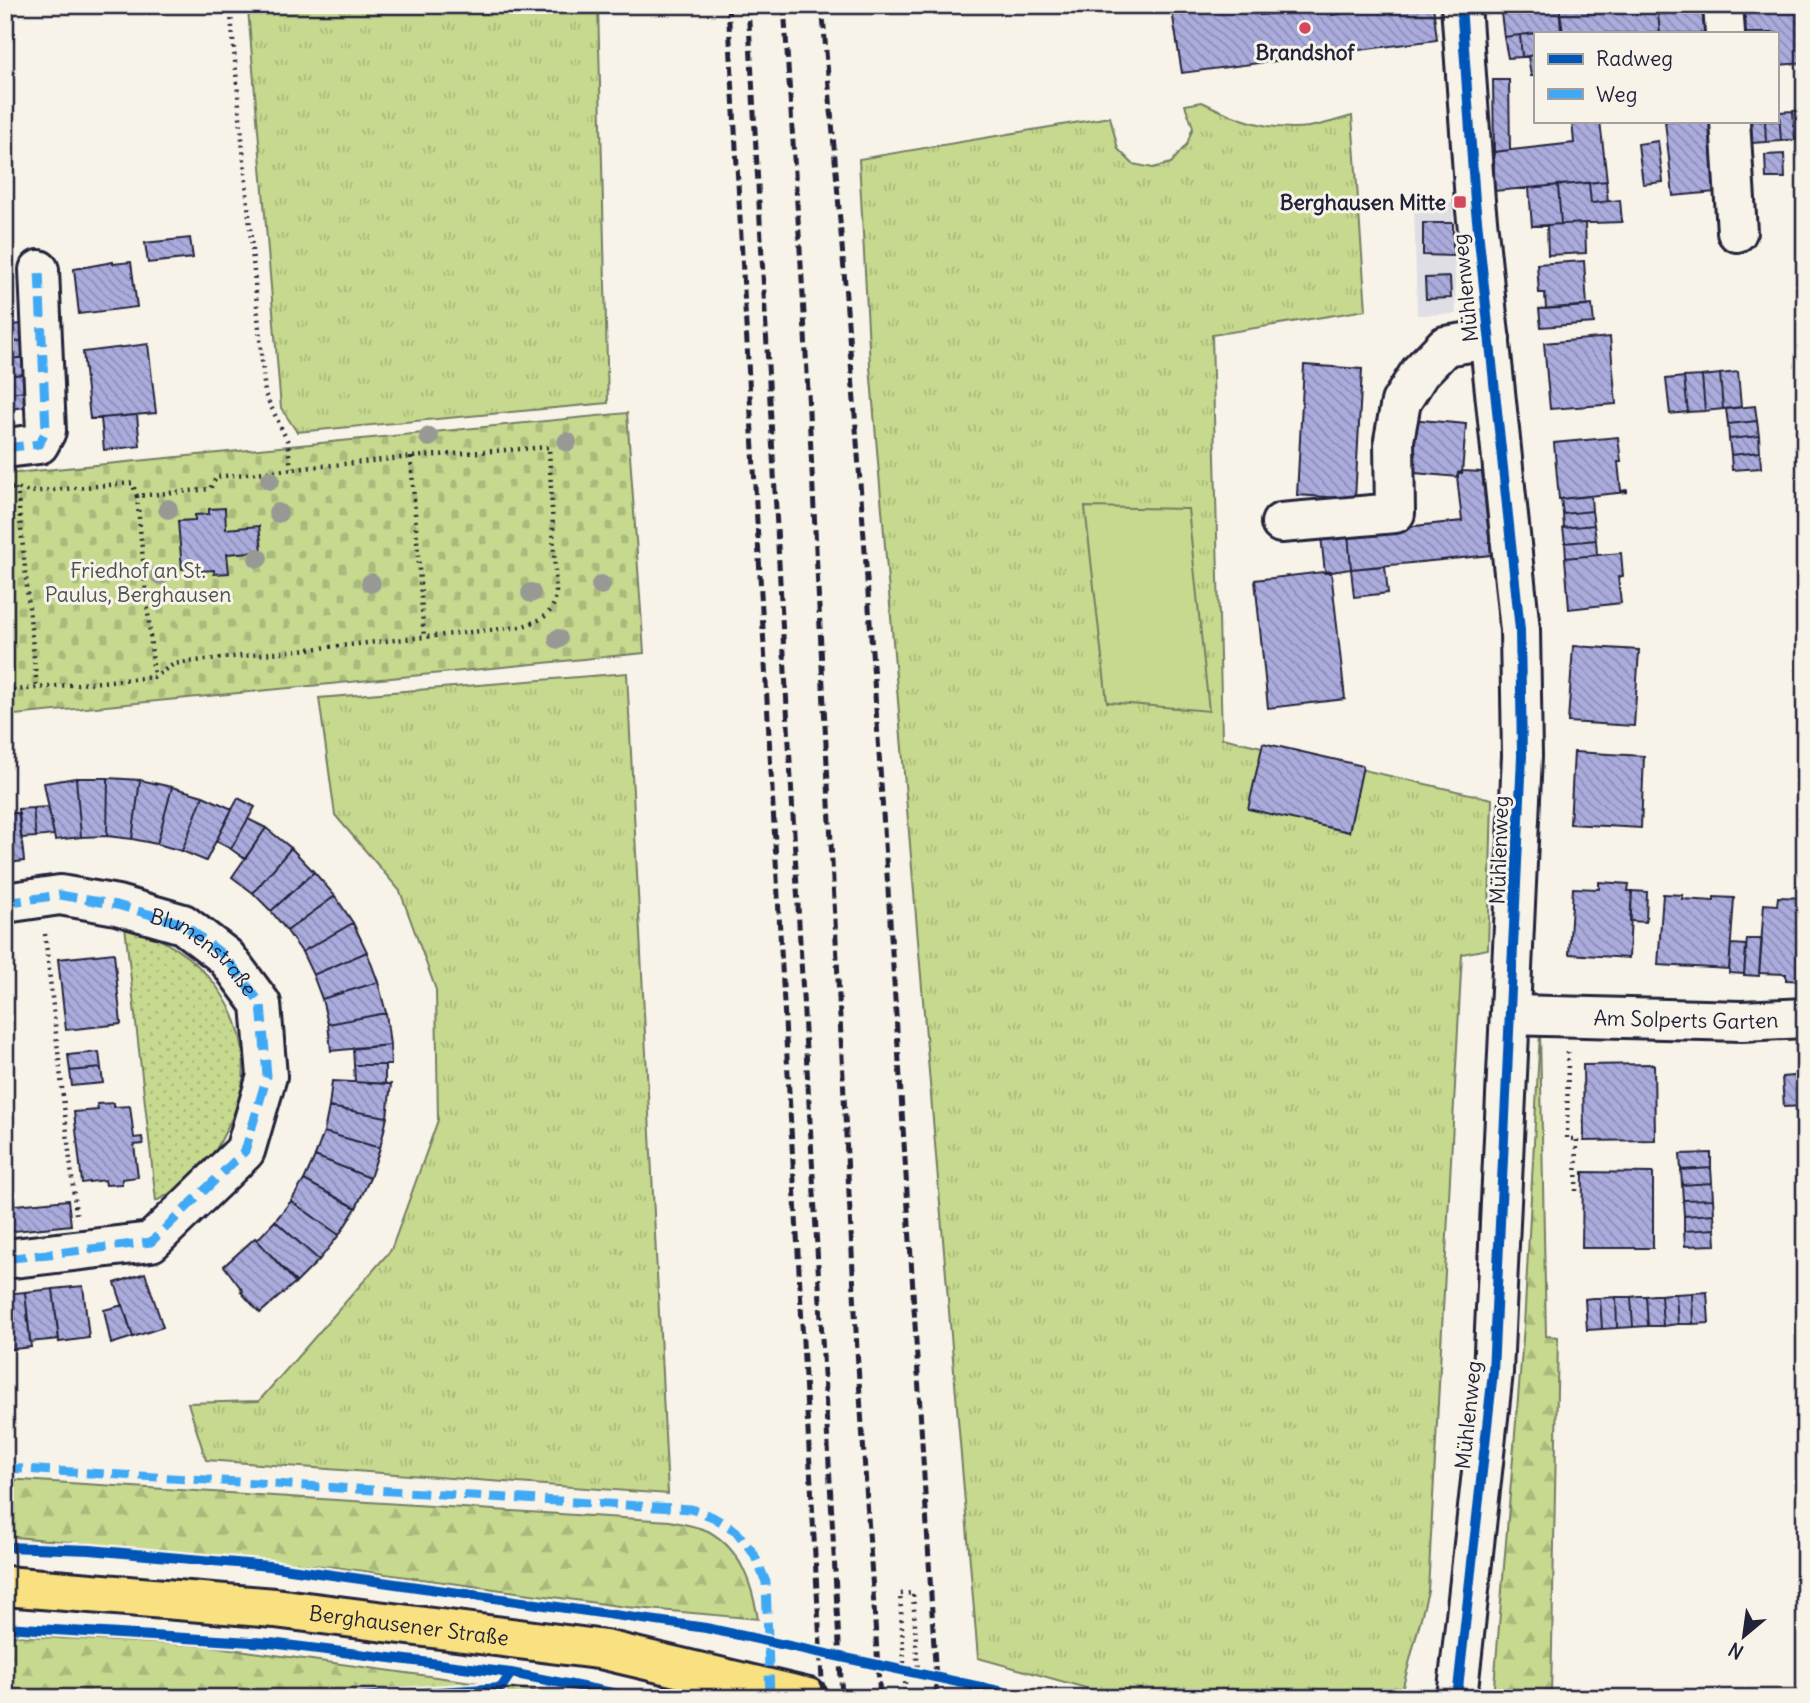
<svg xmlns="http://www.w3.org/2000/svg" width="1810" height="1703" viewBox="0 0 1810 1703" font-family="Delius,sans-serif">
  <style>
    .built { fill: #e0dee5 }
    .grass { fill: url(#grass-tufts); stroke: #747e64; stroke-width: 2 }
    .forest { fill: url(#forest-firs); stroke: #747e64; stroke-width: 2 }
    .cemetery { fill: url(#cemetery-stones); stroke: #747e64; stroke-width: 2 }
    .park { fill: url(#park-dots); stroke: #747e64; stroke-width: 2 }
    .pitch { fill: #c6d98e; stroke: #747e64; stroke-width: 2 }
    .building { fill: url(#building-back-hatch); stroke: #22223b; stroke-width: 2 }
    .lines { fill: none; stroke-linecap: round; stroke-linejoin: round }
    .minor-casing { stroke: #22223b; stroke-width: 44 }
    .major-casing { stroke: #22223b; stroke-width: 44 }
    .path { stroke: #22223b; stroke-width: 4.5; stroke-dasharray: 2 5; stroke-linecap: butt }
    .minor { stroke: #f7f3e8; stroke-width: 38 }
    .major { stroke: #f9e181; stroke-width: 38 }
    .rail { stroke: #22223b; stroke-width: 5; stroke-dasharray: 10 5; stroke-linecap: butt }
    .quiet { stroke: #3fa9f5; stroke-width: 9; stroke-dasharray: 18 9; stroke-linecap: butt }
    .cycleway-casing { stroke: #f7f3e8; stroke-width: 15 }
    .cycleway { stroke: #0057b8; stroke-width: 10 }
    .tree { fill: #989994 }
    .poi-dot { fill: #d1495b; stroke: #f7f3e8; stroke-width: 2.5 }
    .labels { text-anchor: middle; dominant-baseline: central; stroke-width: 6; stroke-linejoin: round; paint-order: stroke }
    .poi-label { font-size: 21px; font-weight: bold; fill: #22223b; stroke: #f7f3e8 }
    .street-label { font-size: 21px; fill: #22223b; stroke: #f7f3e8 }
    .park-label { font-size: 21px; fill: #4b5050; stroke: #f7f3e8 }
  </style>
  <defs>
    <pattern id="grass-tufts" width="24" height="20" patternUnits="userSpaceOnUse" patternTransform="scale(1.75)"><rect width="24" height="20" fill="#c6d98e"/><path d="M3 7l-1-3M5 7V3M7 7l1-3M15 17l-1-3M17 17v-4M19 17l1-3" fill="none" stroke="#aaba7b"/></pattern>
    <pattern id="forest-firs" width="22" height="20" patternUnits="userSpaceOnUse" patternTransform="scale(1.75)"><rect width="22" height="20" fill="#c6d98e"/><path d="M5 1l3.5 6h-7zM16 11l3.5 6h-7z" fill="#aaba7b"/></pattern>
    <pattern id="cemetery-stones" width="16" height="16" patternUnits="userSpaceOnUse" patternTransform="scale(1.75)"><rect width="16" height="16" fill="#c6d98e"/><path d="M2 7V4a2 2 0 0 1 4 0v3zM10 15v-3a2 2 0 0 1 4 0v3z" fill="#aaba7b"/></pattern>
    <pattern id="park-dots" width="8" height="8" patternUnits="userSpaceOnUse" patternTransform="scale(1.75)"><rect width="8" height="8" fill="#c6d98e"/><path d="M2 2h.1M6 6h.1" fill="none" stroke="#aaba7b" stroke-width="1.8" stroke-linecap="round"/></pattern>
    <pattern id="building-back-hatch" width="6" height="6" patternUnits="userSpaceOnUse" patternTransform="scale(1.75)"><rect width="6" height="6" fill="#abacdd"/><path d="M-1 5l2 2M0 0l6 6M5-1l2 2" fill="none" stroke="#8b8cb4"/></pattern>
  </defs>
  <rect width="100%" height="100%" fill="#f7f3e8"/>
  <filter id="ink" filterUnits="userSpaceOnUse"><feTurbulence type="fractalNoise" baseFrequency=".0143" numOctaves="2"/><feDisplacementMap in="SourceGraphic" scale="14" xChannelSelector="R" yChannelSelector="G"/><feConvolveMatrix kernelMatrix="1 2 1 2 8 2 1 2 1" color-interpolation-filters="sRGB"/></filter>
  <g filter="url(#ink)">
    <path class="built" d="M1453,202L1456,314L1417,315L1414,203Z"/>
    <path class="grass" d="M286,5H598L608,403L297,432L281,408L248,9Z
      M1202,102C1236,119 1270,132 1309,127C1323,125 1338,120 1352,116L1366,310L1212,335L1222,738L1492,799L1488,949L1462,954L1428,1591L1400,1698H1122L978,1658L870,366L859,159L1110,117L1118,149L1133,164L1153,168L1171,163L1187,144L1193,127L1185,105Z
      M627,673L668,1494L206,1460L188,1403L259,1401L391,1250L438,1120L436,990L400,891L335,815L319,698Z"/>
    <path class="forest" d="M1540,1032L1546,1336L1558,1337L1551,1698H1493L1524,1326Z
      M5,1479L670,1521C682,1524 697,1526 708,1531C741,1549 752,1584 758,1619L626,1607L334,1567L5,1536Z
      M5,1635L209,1646L530,1690L563,1698H5Z"/>
    <path class="cemetery" d="M627,413L644,653L5,716V474Z"/>
    <path class="park" d="M125,926C199,947 254,1009 242,1090C240,1104 232,1118 226,1130C218,1147 208,1167 193,1179C183,1188 168,1194 156,1201Z"/>
    <path class="pitch" d="M1085,507L1188,509L1209,711L1107,702Z"/>
    <path class="building" d="M1171,5H1259L1260,15L1330,5L1332,15L1390,5H1433L1437,40L1182,73Z
      M1500,5H1559L1561,30L1504,37Z
      M1559,5H1657L1660,33H1563Z
      M1657,5H1710L1713,33H1660Z
      M1743,5H1805V63L1777,65V33H1745Z
      M1535,33V55L1522,57L1520,35Z
      M1520,35L1522,57L1508,58L1504,37Z
      M1535,55V76H1531L1528,56Z
      M1493,80H1509L1510,150L1494,152Z
      M1800,110H1805V139L1795,140L1793,111Z
      M1793,111L1795,140L1781,141L1779,112Z
      M1777,112H1779L1781,141L1766,142L1765,121H1777Z
      M1572,121H1600L1607,181L1494,191V152L1574,143Z
      M1665,121H1720L1726,191L1673,196Z
      M1751,121H1765L1766,142L1752,143Z
      M1658,141L1663,182L1643,184L1638,144Z
      M1784,154L1785,178H1766L1765,155Z
      M1606,181L1608,202L1591,203L1589,183Z
      M1589,183L1591,203L1620,200L1622,222L1561,224L1558,185Z
      M1558,185L1561,224L1532,226L1529,188Z
      M1423,223H1453V256L1423,255Z
      M1585,223L1586,253L1548,255L1547,225Z
      M190,238L193,258L148,263L145,243Z
      M1584,261L1587,306L1546,309L1545,293H1539L1537,264Z
      M113,262V264L131,262L137,307L79,314L74,269Z
      M1450,277L1451,298L1426,299L1425,278Z
      M1592,305L1594,323L1541,327L1539,309Z
      M28,323L30,340L5,343V326Z
      M1610,337L1616,404L1550,409L1544,343Z
      M30,340L32,357L5,359V343Z
      M148,344L156,413L90,419L83,352Z
      M32,357L34,373L5,376V359Z
      M1304,365L1362,369L1355,499L1297,495Z
      M1738,372L1741,407L1723,409L1720,374Z
      M34,373L35,390L6,393L5,376Z
      M1720,374L1723,409L1705,411L1702,376Z
      M1702,376L1705,411L1688,412L1684,377Z
      M1684,377L1688,412L1670,414L1666,379Z
      M35,390L37,406L8,409L6,393Z
      M1755,406L1757,421L1728,424L1726,409Z
      M137,415L140,446L104,450L101,418Z
      M1409,419L1466,424L1462,473H1458V477L1404,472Z
      M1757,421L1759,436L1729,439L1728,424Z
      M1759,436L1760,452L1731,455L1729,439Z
      M1618,437L1621,462H1618L1621,491L1627,490V492L1559,499L1554,443Z
      M1760,452L1761,468L1732,470L1731,455Z
      M1463,471L1482,472L1491,555L1351,569L1348,533L1462,521L1457,476L1458,473Z
      M1591,496L1592,511L1563,514L1561,499Z
      M225,508L226,529L259,526L262,551L227,554L229,573L214,574V570L199,571V567L182,569L178,521L195,520V515L209,514V509Z
      M1592,511L1594,525L1564,528L1563,514Z
      M1594,525L1596,540L1565,543L1563,528Z
      M1348,533L1351,569L1325,573L1321,536Z
      M1596,540L1597,555L1566,558L1565,543Z
      M1621,553L1623,576L1618,577L1621,603L1569,609L1565,558Z
      M1385,566L1388,593L1354,597L1351,569Z
      M1331,571L1345,699L1268,708L1255,580Z
      M1573,646L1639,650L1634,726L1568,722Z
      M1263,743L1363,766L1349,832L1248,809Z
      M1574,752L1644,756L1641,828L1570,824Z
      M76,778L81,837L55,840L44,783Z
      M76,778H108L107,836L81,837Z
      M108,778L140,780L132,839L107,836Z
      M140,780L172,787L157,844L132,839Z
      M172,787L203,796L182,851L157,844Z
      M203,796L232,809L206,861L182,851Z
      M238,798L255,807L231,849L216,841Z
      M48,807L54,835L36,837L33,808Z
      M33,808L36,837L21,838L18,809Z
      M5,813H19L24,861L7,863L8,868H5Z
      M248,819L266,828L245,859L231,849Z
      M266,828L291,848L253,893L232,877Z
      M291,848L314,872L271,911L253,893Z
      M314,872L335,896L287,931L271,911Z
      M1599,882L1629,884L1628,891H1632L1629,958L1569,954L1573,888L1599,889Z
      M1632,891L1647,892L1646,922L1630,921Z
      M1663,894L1683,895L1682,899L1714,901V897L1734,898L1729,969L1658,965Z
      M335,896L353,923L302,952L287,931Z
      M1778,897L1805,898V981L1786,980V974L1759,973L1764,904L1777,905Z
      M353,923L367,952L313,975L302,952Z
      M1747,939H1762L1759,976L1744,975Z
      M1731,944L1746,945L1744,974L1729,973Z
      M367,952L378,982L322,999L313,975Z
      M114,953L121,1024L66,1030L58,959Z
      M378,982L386,1013L328,1024L322,999Z
      M386,1013L390,1045L331,1051L328,1024Z
      M390,1045L391,1065H354L353,1048Z
      M99,1052L101,1068L70,1071L68,1055Z
      M1654,1064L1655,1140L1584,1141L1583,1065Z
      M354,1065H385V1084L355,1082Z
      M101,1068L103,1083L72,1086L70,1071Z
      M1805,1075V1106L1784,1107L1782,1077Z
      M332,1081L391,1084L387,1117L329,1107Z
      M114,1103V1107L130,1106L134,1138L142,1137L143,1144L134,1145L138,1177L122,1179V1184L106,1185L105,1180L82,1183L74,1112L98,1110L97,1104Z
      M329,1107L387,1117L380,1148L324,1132Z
      M324,1132L380,1148L370,1178L315,1156Z
      M5,1147H8L11,1176H5Z
      M1711,1153V1168L1681,1170L1680,1154Z
      M315,1156L370,1178L356,1208L304,1180Z
      M1711,1168L1712,1183L1682,1185L1681,1170Z
      M1583,1172L1653,1173V1248H1582Z
      M5,1176H11L14,1205L5,1206Z
      M304,1180L356,1208L339,1235L291,1201Z
      M1712,1183L1713,1199L1683,1200L1682,1185Z
      M1713,1199L1714,1214L1684,1216L1683,1200Z
      M68,1200L71,1225L5,1232V1206Z
      M291,1201L339,1235L319,1260L275,1221Z
      M1714,1214L1715,1229L1684,1231V1216Z
      M275,1221L319,1260L296,1283L257,1240Z
      M1715,1229L1716,1245L1685,1246L1684,1231Z
      M255,1238L296,1282L260,1313L241,1292L243,1291L224,1266Z
      M145,1273L163,1327L133,1337L115,1283Z
      M83,1286L89,1338L59,1342L53,1289Z
      M53,1289L59,1339L30,1342L25,1292Z
      M25,1292L31,1347L5,1350V1294Z
      M1707,1292L1709,1323L1693,1324L1692,1293Z
      M1692,1293L1693,1324H1678L1676,1294Z
      M1669,1294H1676L1678,1324L1663,1326L1661,1295Z
      M1654,1295H1661L1663,1326H1648L1646,1296Z
      M1639,1296H1646L1648,1326L1633,1327L1631,1297Z
      M1616,1297H1631L1633,1327L1617,1328Z
      M1616,1297L1617,1328L1602,1329L1600,1298Z
      M1593,1298H1600L1602,1329L1587,1330L1585,1299Z
      M123,1305L133,1337L111,1344L104,1310Z"/>
    <g class="lines">
      <defs>
        <g id="minor">
          <path d="M1723,5L1725,33"/>
          <path d="M1730,121L1737,232"/>
          <path d="M5,448L39,444L46,431L39,270"/>
          <path d="M1281,523L1395,513L1394,440L1401,402L1420,372L1445,346L1490,339"/>
          <path d="M5,903L60,895L117,905L183,924L226,957L261,1004L267,1076L245,1151L151,1242L5,1259"/>
          <path id="s1" d="M1511,1015L1742,1021L1805,1018"/>
          <path d="M1457,1698L1493,1372L1522,756L1520,630L1475,201L1461,5"/>
        </g>
        <g id="major">
          <path id="s2" d="M5,1586L275,1608L605,1650L808,1698"/>
        </g>
      </defs>
      <use href="#minor" class="minor-casing"/>
      <use href="#major" class="major-casing"/>
      <path class="path" d="M230,5L265,394L287,440L291,468
        M411,457L424,638
        M17,488L37,688
        M5,489L17,488L29,492L132,483L137,496L210,489L216,477L411,457L549,447L556,592C554,616 541,620 520,627L195,661L174,664L154,677L5,691
        M137,496L154,677
        M45,934L76,1214
        M1568,1052L1567,1139H1577L1576,1192
        M906,1698L900,1594L913,1593L918,1674"/>
      <use href="#minor" class="minor"/>
      <use href="#major" class="major"/>
      <path class="rail" d="M728,5L823,1698
        M748,5L842,1698
        M784,5L803,295L857,1350L880,1698
        M822,5C871,569 904,1133 937,1698"/>
      <g class="quiet">
        <path d="M5,448L39,444L46,431L39,270"/>
        <path id="s3" d="M5,903L60,895L117,905L183,924L226,957L261,1004L267,1076L245,1151L151,1242L5,1259"/>
        <path d="M5,1468L691,1509L713,1517L736,1531L754,1554L766,1582L770,1698"/>
      </g>
      <defs>
        <path id="cycleway" d="M5,1547L90,1550L269,1566L706,1628L1032,1698
          M5,1627L270,1643L511,1673L638,1698
          M345,1698L501,1688L511,1673
          M1457,1698L1493,1372L1522,756L1520,630L1475,201L1461,5"/>
      </defs>
      <use href="#cycleway" class="cycleway-casing"/>
      <use href="#cycleway" class="cycleway"/>
    </g>
    <g class="tree">
      <circle cx="429" cy="437" r="10"/>
      <circle cx="567" cy="442" r="10"/>
      <circle cx="270" cy="480" r="10"/>
      <circle cx="168" cy="509" r="10"/>
      <circle cx="278" cy="513" r="10"/>
      <circle cx="258" cy="558" r="10"/>
      <circle cx="160" cy="575" r="10"/>
      <circle cx="371" cy="583" r="10"/>
      <circle cx="601" cy="585" r="10"/>
      <circle cx="531" cy="593" r="10"/>
      <circle cx="558" cy="639" r="10"/>
    </g>
  </g>
  <g class="poi-dot">
    <circle cx="1305" cy="28" r="7"/>
    <rect x="1453" y="195" width="14" height="14" rx="3.5"/>
  </g>
  <g class="labels">
    <g class="poi-label">
      <text x="1305" y="52">Brandshof</text>
      <text x="1446" y="202" text-anchor="end">Berghausen Mitte</text>
    </g>
    <g class="street-label">
      <text transform="translate(1465 288) rotate(-96)">Mühlenweg</text>
      <text transform="translate(1499 850) rotate(-88)">Mühlenweg</text>
      <text stroke="none"><textPath href="#s3" startOffset="215">Blumenstraße</textPath></text>
      <text stroke="none"><textPath href="#s1" startOffset="175">Am Solperts Garten</textPath></text>
      <text transform="translate(1468 1415) rotate(-84)">Mühlenweg</text>
      <text stroke="none"><textPath href="#s2" startOffset="406">Berghausener Straße</textPath></text>
    </g>
    <g class="park-label">
      <text x="138" y="570">Friedhof an St.<tspan x="138" dy="24">Paulus, Berghausen</tspan></text>
    </g>
  </g>
  <rect width="1810" height="1703" fill="none" stroke="#f7f3e8" stroke-width="28"/>
  <rect x="14" y="14" width="1782" height="1675" fill="none" stroke="#22223b" stroke-width="2.5" filter="url(#ink)"/>
  <rect x="1534" y="32" width="245" height="91" fill="#f7f3e8" stroke="#a29fa3" stroke-width="2"/>
  <rect x="1548" y="54" width="35" height="10" fill="#0057b8" stroke="#a29fa3" stroke-width="2"/>
  <text x="1596" y="66" font-size="21" fill="#22223b">Radweg</text>
  <rect x="1548" y="89" width="35" height="10" fill="#3fa9f5" stroke="#a29fa3" stroke-width="2"/>
  <text x="1596" y="102" font-size="21" fill="#22223b">Weg</text>
  <g transform="translate(1744 1636) rotate(209)" stroke="#f7f3e8" stroke-width="5" paint-order="stroke">
  <path d="M0-5L12 26L0 18L-12 26Z" fill="#22223b"/>
  <text y="-10" font-size="19" font-weight="bold" text-anchor="middle" fill="#22223b">N</text>
  </g>
</svg>
